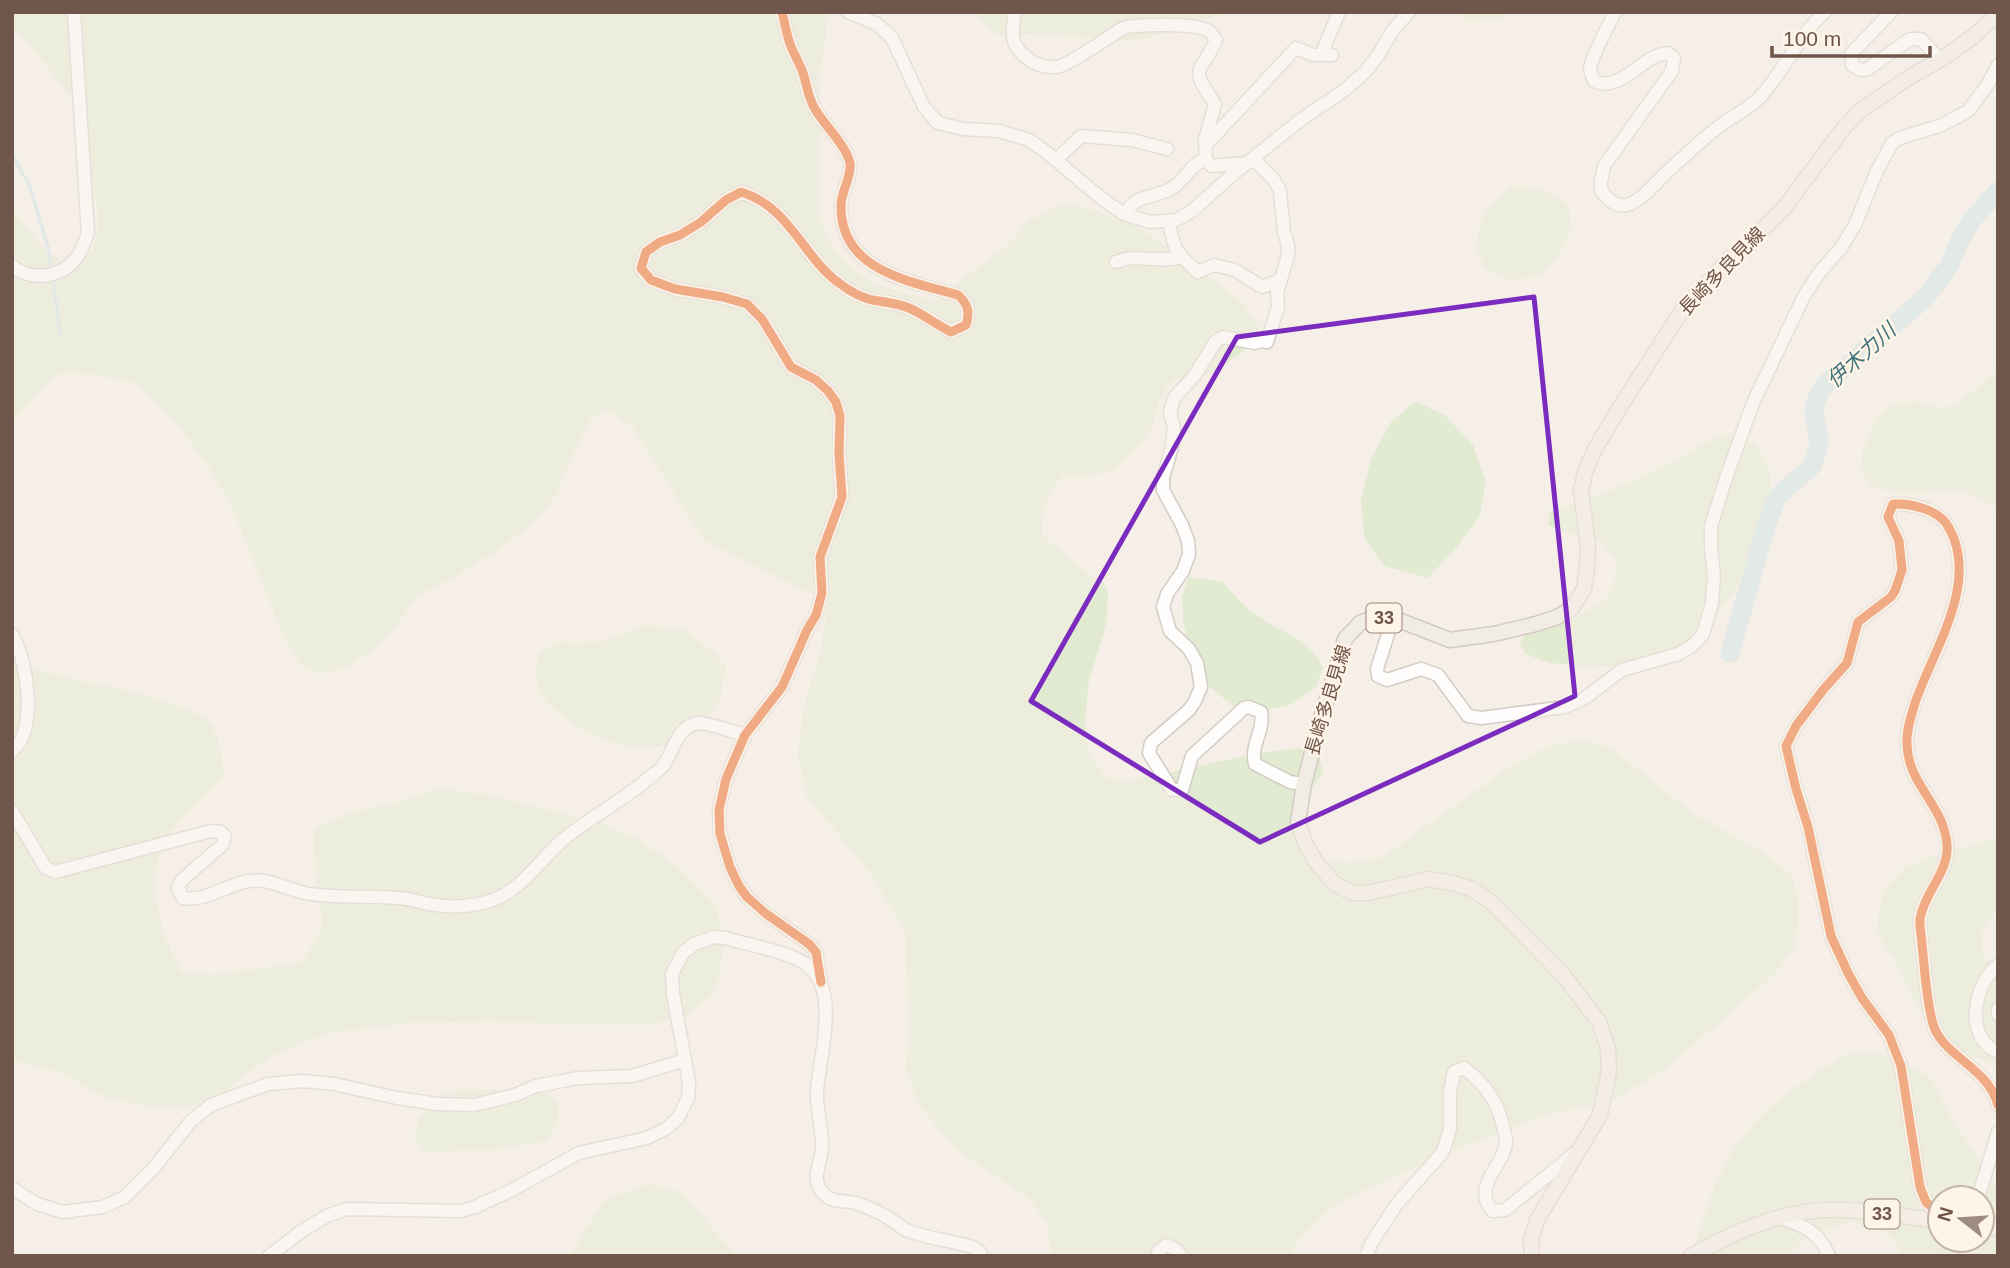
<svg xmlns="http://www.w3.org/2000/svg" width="2010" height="1268" viewBox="0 0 2010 1268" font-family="Arial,'Noto Sans JP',sans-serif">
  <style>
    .green { fill: #e2ebd2; fill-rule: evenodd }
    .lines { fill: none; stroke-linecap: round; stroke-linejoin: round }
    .stream { stroke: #cae3e4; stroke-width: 3.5 }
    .river { stroke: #cae3e4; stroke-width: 19 }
    .minor-casing { stroke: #d3ccc6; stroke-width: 15 }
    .major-casing { stroke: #d3cbc4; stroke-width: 17 }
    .minor { stroke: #fefdfb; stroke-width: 12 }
    .major { stroke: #f1ece4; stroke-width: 14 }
    .cycleway-casing { stroke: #fef4e7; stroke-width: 13 }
    .cycleway { stroke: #e8590c; stroke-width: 9 }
    .marked { fill: none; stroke: #7b2cbf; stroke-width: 5; stroke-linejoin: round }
    .labels { text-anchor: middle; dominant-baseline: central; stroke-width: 5; stroke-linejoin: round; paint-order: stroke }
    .shield { fill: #fef4e7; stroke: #9b8579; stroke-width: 2 }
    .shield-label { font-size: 18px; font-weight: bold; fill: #70564a }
    .street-label { font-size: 19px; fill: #70564a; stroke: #fef4e7 }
    .water-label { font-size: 21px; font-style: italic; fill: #42757c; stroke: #fef4e7 }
  </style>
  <rect width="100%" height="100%" fill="#f5efe7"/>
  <path class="green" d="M12,12H829L820,72V218L833,248L854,270L875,284L933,301L1001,251L1030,221L1061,204L1090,209L1136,225L1209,277L1244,304L1259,327L1254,343L1212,374L1190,376L1171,381L1159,402L1152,427L1139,446L1116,469L1085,477L1063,476C1045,497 1042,509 1043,536L1084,570L1103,582L1108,593L1106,626L1089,680L1085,723L1090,755L1107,778L1129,781L1259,753L1300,748L1319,756L1323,772L1306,798L1296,830L1309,851L1327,861L1350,863L1381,858L1514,764L1554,744L1587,741L1612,749L1694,814L1765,854L1791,875L1798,895L1799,918L1795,946L1776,973L1664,1070L1616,1099L1539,1117L1453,1151L1339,1202L1315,1223L1299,1240L1290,1256H1050L1048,1225L1030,1199L960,1153L920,1106L906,1071L909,1026L905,931L867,869L807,797L798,754L804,707L821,648L828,602L704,540L633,428L616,414L603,411L589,422L569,463L558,492L539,517L501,548L456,576L417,596L396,627L375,649L344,668L320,674L303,667L285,639L232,507L206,463L176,422L137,383L97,375L67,372L52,377L15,419L12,420V208L41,246L66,264L82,259L93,249L99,224L86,138L69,94L31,46L12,28Z
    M976,12H1230L1151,37L1128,41L1030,34L998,35L977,16Z
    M1459,12H1509L1502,18L1467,21Z
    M1510,187C1537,188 1546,189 1568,205L1572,229L1559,256L1540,276L1510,280L1485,269L1476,248L1480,222L1492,204Z
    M1998,370V508L1963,491L1896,493L1873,486L1860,472L1863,450L1875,419L1893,404L1918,402L1938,408L1955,406Z
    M1415,401L1445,415L1473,445L1486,482L1480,516L1457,547L1428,578L1384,566L1364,537L1361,500L1371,459L1390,423Z
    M1739,433L1759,449L1768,468L1771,485L1757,540L1735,592L1693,644L1628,665L1596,667L1550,663L1525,654L1520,642L1530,629L1564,623L1605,600L1615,582L1616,559L1602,542L1561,531L1548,525L1550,512L1617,488L1678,459L1716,437Z
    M1189,577L1223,582C1234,595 1244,607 1259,617C1281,632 1313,642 1323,668L1316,687L1290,705L1262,711L1233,706L1203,681L1192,655L1183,621L1182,597Z
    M646,625L687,631L715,654L726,667L720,699L697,731L674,746L636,748L606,741L583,730L551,707L539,693L536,672L540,652L557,642L576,643L602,642Z
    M12,661C26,665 40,670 53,674C84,682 196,702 211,725C220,740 222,760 224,777C209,792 193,806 179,822C138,869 157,925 182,973L211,975L301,963L315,942L323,922L317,888L313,829L356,811L396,803L439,788L482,794L599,822L639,840L679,868L716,905L723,937L720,977L714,993L687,1016L650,1025H573L491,1021L406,1023L325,1034L271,1056L245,1075L215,1100L185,1108L146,1106L104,1097L64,1074L12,1060Z
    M1998,838V907L1981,933L1983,956L1998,966V1063L1995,1064L1962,1053L1929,1031L1894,959L1876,932L1883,892L1906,867L1941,853Z
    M1850,1052L1884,1053L1931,1078L1955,1124L1987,1169L1998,1191V1256H1901L1898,1246L1887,1233L1850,1221L1829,1228L1806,1238L1787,1256H1692C1702,1223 1711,1188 1728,1159C1754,1112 1805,1079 1850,1052ZM1940,1198H1982V1240H1940Z
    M467,1089L545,1092L558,1102L559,1120L548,1141L489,1150L423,1152L414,1136L420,1116L442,1094Z
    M649,1184L681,1192L736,1256H572L581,1236L605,1200Z"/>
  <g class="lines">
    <path class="stream" d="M12,154L30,187L48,247L51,271
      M53,278L60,335"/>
    <path class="river" d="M1730,653L1767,523L1777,497L1812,466L1819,444L1814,409L1819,393L1827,383L1926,297L1949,266L1961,238L1972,220L1998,191"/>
    <defs>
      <path id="minor" d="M782,12C785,24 787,38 792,49C796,57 800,65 803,73C807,85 808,98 815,109C824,125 846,145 850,163C852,176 841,192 841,205C840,271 909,281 958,295C968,304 970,312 966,325L951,332C937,325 923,314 909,308C897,303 884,302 872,300C860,297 848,290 839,283C802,256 790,207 741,192L726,200L701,222L680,235L660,242L646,252L641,268L651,280L675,289L723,297L747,304L762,319L791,367L816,380L828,391L836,402L840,416L839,453L842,497L820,557L822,593L816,615L807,630L782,687L745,735L726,779L719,810L720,834L730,867L739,886L747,897L765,913L809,944L816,952L821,982
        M848,12L877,24L892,38L924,107L938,123L963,129L999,131L1029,140L1046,152L1101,198L1124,214L1150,222L1176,220L1192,211L1232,175L1303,118L1345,90L1366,71L1379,54L1392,31L1409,12
        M1015,12C1012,30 1009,45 1026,57C1034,64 1045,68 1056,67C1068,66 1110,36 1123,28C1138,24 1196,23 1209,31C1212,33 1214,37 1216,40C1200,77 1188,64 1215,104L1205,140L1206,161L1212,166L1248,163
        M1615,12C1609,25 1590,59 1590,70C1590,71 1594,80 1594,81C1617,92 1637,64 1656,56C1660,54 1664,54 1668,53L1674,58L1672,71L1604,166L1601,181V191C1607,198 1616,208 1627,205C1640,202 1655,184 1664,175C1682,158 1701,140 1721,125C1733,116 1749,109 1760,97C1784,71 1798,36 1825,12
        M1891,12L1851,54L1852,65L1861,70L1868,69L1910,39H1921L1940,60
        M1321,55L1339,12
        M1205,146L1296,48L1313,55H1332
        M1254,159L1274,180L1280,191L1284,232L1288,245V255L1277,293L1278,307L1267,342L1261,341L1255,343L1223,337L1216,341L1195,375L1174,398L1170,413L1174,428L1171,450L1163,478V490L1182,525L1188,541L1189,554L1183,571L1167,594L1163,607L1170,631L1189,649L1197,663L1201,687L1195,701L1189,710L1151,743L1149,753L1172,790H1182L1192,756L1244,708L1249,707L1261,712C1265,730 1250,745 1255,764L1290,782L1304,784
        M1056,160L1081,136L1132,140L1167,149
        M1124,214C1140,191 1153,200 1172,188C1185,180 1191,164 1205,159
        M1169,221C1174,251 1175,251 1198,272L1214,265L1235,270L1262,287L1281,280
        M1116,262C1137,253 1158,264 1181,257
        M12,266C34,283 65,277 79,254C83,248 85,240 88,233L74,12
        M1393,618L1377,669L1378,676L1387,680L1421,669L1438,675L1468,716L1482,718L1565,707L1585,698L1622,670L1678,654L1692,646L1703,634L1712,603L1714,576L1711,548V526L1726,478L1753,403L1804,296L1819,273L1841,248L1855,225L1877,171L1892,143L1900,138L1942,125L1968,111L1988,84L1998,65
        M12,634C26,659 34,710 22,738C20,742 16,747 12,751
        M12,811L45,867L55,872L211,831L221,832L225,837L222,845L181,881L178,888L183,898C211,903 235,876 264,881C278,883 291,890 305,893C334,899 370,895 400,898C412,899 424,904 436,905C456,908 475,906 493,900C523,889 542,857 565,838C590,818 618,803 643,783C649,777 658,772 663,766C674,751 677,725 699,723C708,723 735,732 745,735
        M1998,965C1973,985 1964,1038 1998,1052
        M1998,1009V1014
        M12,1188L37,1204L63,1212L103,1207L125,1197L153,1169L191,1121L211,1105L268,1084L303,1081L334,1084L397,1098L437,1104L474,1105L515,1095L536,1086L578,1078L632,1076L685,1060
        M1978,1198L1998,1132
        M1940,1214L1926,1202L1920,1187L1901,1066L1889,1035L1862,998L1848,973L1831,936L1808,827L1796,789L1786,746L1796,726L1823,690L1847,663L1858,622L1891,597L1895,591L1902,570L1899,541L1888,517L1893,504C1912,503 1940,510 1949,528C1980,583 1933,650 1915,703C1911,717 1906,730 1907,744C1908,786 1944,804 1947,845C1949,872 1924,893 1920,919C1919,927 1922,937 1922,945C1925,971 1926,999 1933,1024C1942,1056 1988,1067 1998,1105
        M1780,1217C1803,1226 1819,1231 1829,1256
        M269,1256L303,1230L327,1216L346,1209L461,1211L475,1207L510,1191L579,1153L647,1138L667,1128L678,1118L688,1098L689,1082L673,994L672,974L683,953L694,944L714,937L725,938C749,945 775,949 797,959C844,979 820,1051 817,1090C816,1109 823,1128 822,1148C821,1164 810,1179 823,1193C833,1205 849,1199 862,1205C871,1209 882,1213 890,1219C896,1223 902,1228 908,1231C928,1238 950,1241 970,1246L978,1250L982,1256
        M1157,1256L1158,1252L1166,1245L1175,1249L1181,1256
        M1366,1256L1372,1242L1396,1205L1443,1152L1450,1129V1091L1454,1072L1464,1068C1476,1077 1489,1091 1496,1105C1499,1111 1501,1119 1503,1126C1504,1131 1506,1136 1506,1142C1505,1165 1470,1187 1493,1211L1505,1210L1574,1154"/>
      <path id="major" d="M1982,1227L1998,1229
        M1532,1256L1531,1240L1537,1220L1600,1115L1609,1071L1608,1049L1599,1022L1564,976L1491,902L1472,889L1452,883L1428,879L1368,893H1353L1335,884L1316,862L1306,845L1298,822L1304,784L1321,718L1345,639L1360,623L1372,618H1393L1450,640L1494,634L1536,624L1557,617L1571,609L1584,589L1587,570L1588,546L1581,491L1585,472L1595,449L1620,407L1683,309L1733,255L1756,236L1784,208L1843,129L1861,110L1908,78L1940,60L1974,36L1998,13
        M1691,1256C1737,1230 1789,1207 1844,1210C1876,1211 1908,1217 1940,1221"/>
    </defs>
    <use href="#minor" class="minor-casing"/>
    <use href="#major" class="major-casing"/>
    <use href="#minor" class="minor"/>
    <use href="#major" class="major"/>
    <defs>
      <path id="cycleway" d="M782,12C785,24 787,38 792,49C796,57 800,65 803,73C807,85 808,98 815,109C824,125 846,145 850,163C852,176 841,192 841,205C840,271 909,281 958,295C968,304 970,312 966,325L951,332C937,325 923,314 909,308C897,303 884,302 872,300C860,297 848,290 839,283C802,256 790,207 741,192L726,200L701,222L680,235L660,242L646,252L641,268L651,280L675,289L723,297L747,304L762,319L791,367L816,380L828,391L836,402L840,416L839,453L842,497L820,557L822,593L816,615L807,630L782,687L745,735L726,779L719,810L720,834L730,867L739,886L747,897L765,913L809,944L816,952L821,982
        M1940,1214L1926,1202L1920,1187L1901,1066L1889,1035L1862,998L1848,973L1831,936L1808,827L1796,789L1786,746L1796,726L1823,690L1847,663L1858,622L1891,597L1895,591L1902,570L1899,541L1888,517L1893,504C1912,503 1940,510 1949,528C1980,583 1933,650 1915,703C1911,717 1906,730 1907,744C1908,786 1944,804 1947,845C1949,872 1924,893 1920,919C1919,927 1922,937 1922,945C1925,971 1926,999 1933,1024C1942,1056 1988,1067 1998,1105"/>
    </defs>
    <use href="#cycleway" class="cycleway-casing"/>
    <use href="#cycleway" class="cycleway"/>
  </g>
  <path d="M0 0H2010V1268H0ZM1534,297L1575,696L1260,842L1031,701L1237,337Z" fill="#f5efe7" fill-opacity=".55" fill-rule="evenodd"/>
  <path class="marked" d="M1534,297L1575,696L1260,842L1031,701L1237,337Z"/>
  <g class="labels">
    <g class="shield">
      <rect x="1366.5" y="603.5" width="35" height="29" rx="5"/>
      <rect x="1864.5" y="1199.5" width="35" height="29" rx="5"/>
    </g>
    <g class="shield-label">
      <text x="1384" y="618">33</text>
      <text x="1882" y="1214">33</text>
    </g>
    <g class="street-label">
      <text transform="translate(1722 271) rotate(-46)">長崎多良見線</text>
      <text transform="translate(1328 700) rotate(-73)">長崎多良見線</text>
    </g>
    <g class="water-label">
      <text transform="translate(1861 355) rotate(-42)">伊木力川</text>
    </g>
  </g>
  <rect width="2010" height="1268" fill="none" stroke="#70564a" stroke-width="28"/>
  <g transform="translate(1961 1219) rotate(287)"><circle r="33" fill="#fef4e7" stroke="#c5b5a8" stroke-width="2"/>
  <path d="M0-5L12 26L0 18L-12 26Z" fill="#9f8c81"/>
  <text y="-10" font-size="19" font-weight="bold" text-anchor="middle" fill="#70564a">N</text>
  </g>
  <path d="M1772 46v10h158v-10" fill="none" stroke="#70564a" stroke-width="3.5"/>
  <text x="1783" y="46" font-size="21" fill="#70564a" stroke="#fef4e7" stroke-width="5" paint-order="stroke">100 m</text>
</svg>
